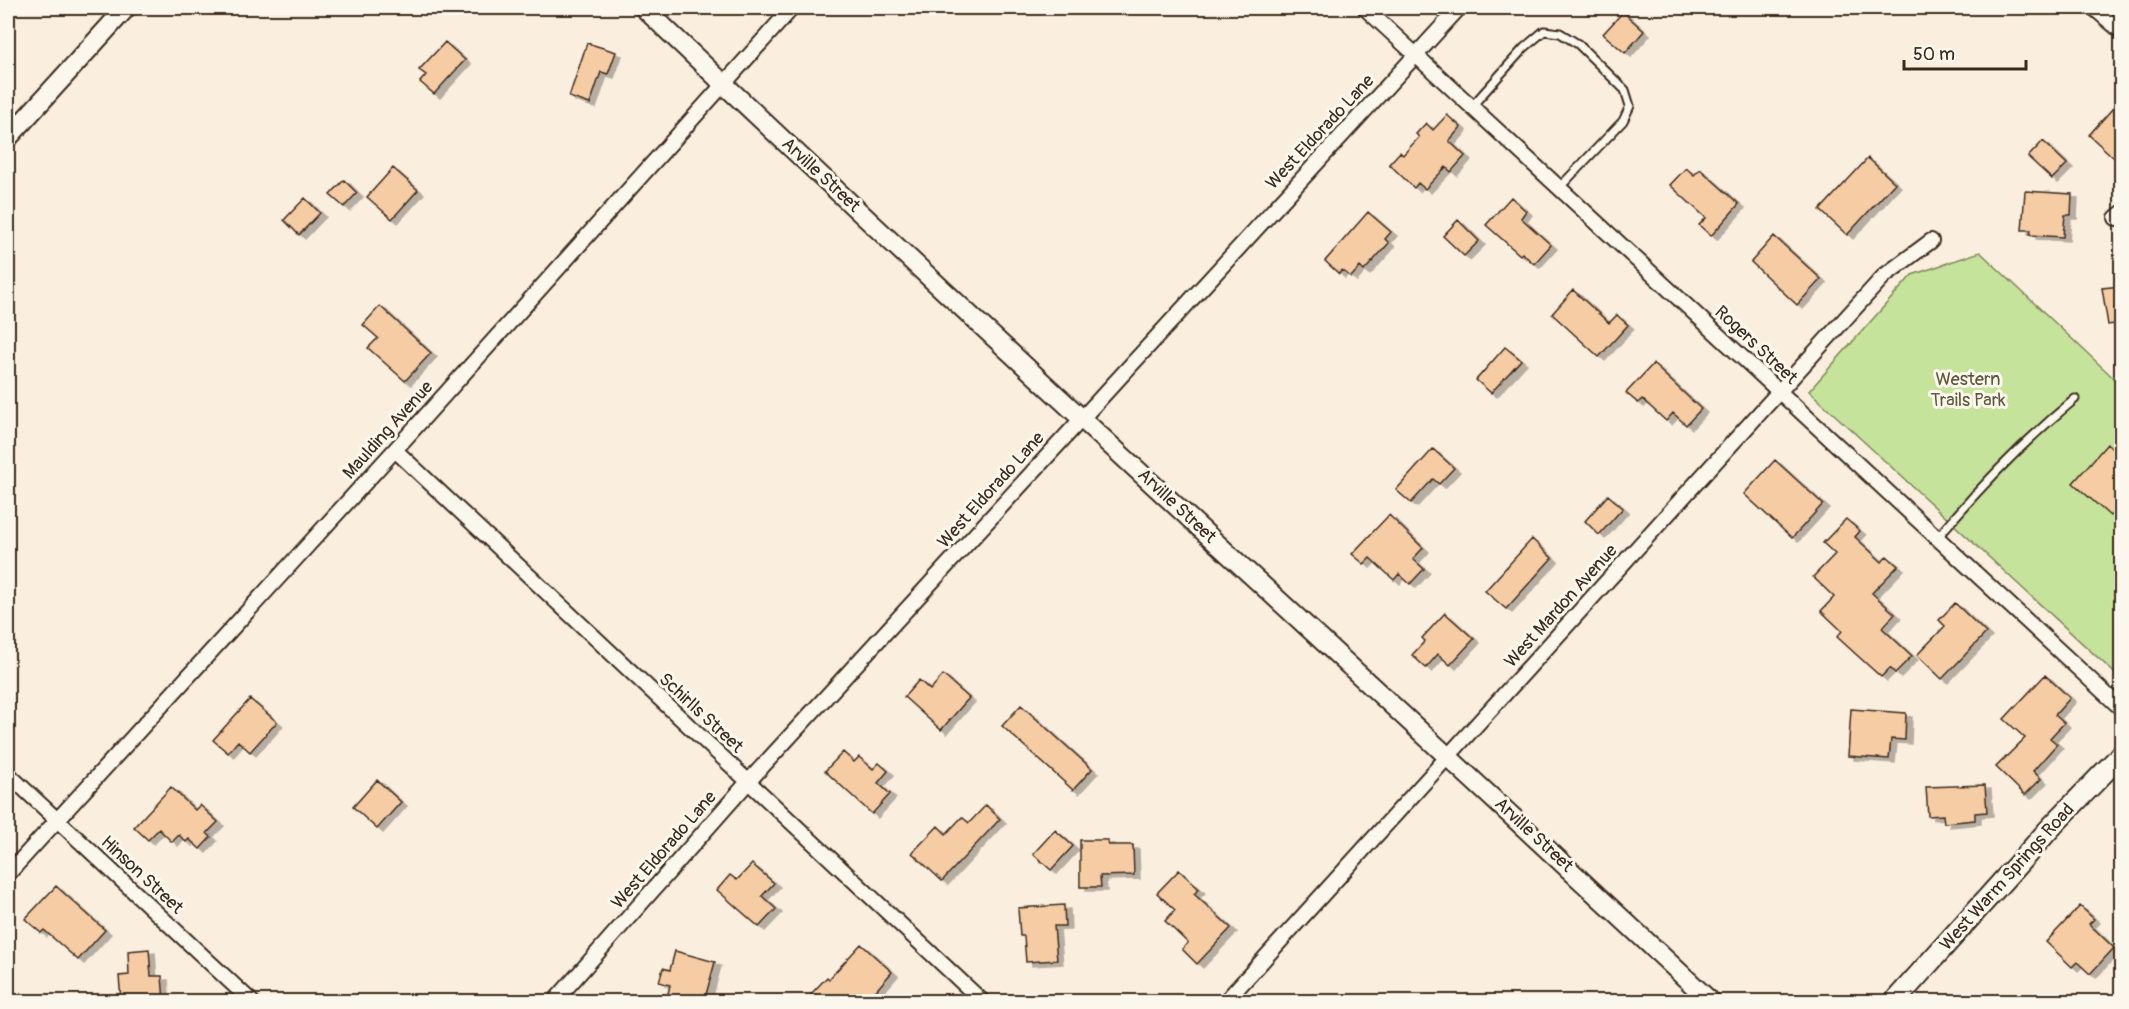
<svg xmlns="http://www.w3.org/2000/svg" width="2129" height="1009" viewBox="0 0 2129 1009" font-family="Pangolin,sans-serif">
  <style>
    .green { fill: #c5e39b; stroke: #80865c; stroke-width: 1.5 }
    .building { fill: #f5cca4; stroke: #3b2a1e; stroke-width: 1.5; filter: url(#shadow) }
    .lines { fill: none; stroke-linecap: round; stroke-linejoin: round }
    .service-casing { stroke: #3b2a1e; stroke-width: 11 }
    .minor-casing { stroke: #3b2a1e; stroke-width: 18 }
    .tertiary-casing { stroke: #3b2a1e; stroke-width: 22 }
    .secondary-casing { stroke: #3b2a1e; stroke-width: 24 }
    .service { stroke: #fbf7ec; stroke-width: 7 }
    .minor { stroke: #fbf7ec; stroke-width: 14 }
    .tertiary { stroke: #fbf7ec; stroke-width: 18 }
    .secondary { stroke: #fbf7ec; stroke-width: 20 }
    .labels { text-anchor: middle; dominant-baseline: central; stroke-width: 6; stroke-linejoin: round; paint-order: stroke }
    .street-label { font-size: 18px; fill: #3b2a1e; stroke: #fbf7ec }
    .park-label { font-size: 18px; fill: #5e583d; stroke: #fbf7ec }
  </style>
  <defs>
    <filter id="shadow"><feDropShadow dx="6" dy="4" stdDeviation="0" flood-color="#0004"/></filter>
  </defs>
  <rect width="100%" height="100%" fill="#faeede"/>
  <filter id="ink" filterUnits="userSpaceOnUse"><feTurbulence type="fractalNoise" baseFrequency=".0167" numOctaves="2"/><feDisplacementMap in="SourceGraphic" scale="12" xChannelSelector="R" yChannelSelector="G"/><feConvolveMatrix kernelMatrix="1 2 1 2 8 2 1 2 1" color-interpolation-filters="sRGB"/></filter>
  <g filter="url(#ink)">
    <path class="green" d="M1980,252L2121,385V679L1809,391L1912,275Z"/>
    <path class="building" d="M1623,12L1644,31L1625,53L1603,34Z
      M445,42L465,60L434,94L420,82L426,75L419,70Z
      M587,43L616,52L608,74L601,72L590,104L569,97Z
      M2121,99V148L2113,157L2089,135Z
      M1447,115L1461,127L1449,141L1465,156L1451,172L1446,167L1425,189L1418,183L1414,188L1389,164L1400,152L1403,155L1419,137L1416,134L1426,123L1433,130Z
      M2043,141L2067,164L2052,179L2028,157Z
      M1868,158L1895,183L1847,235L1820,210Z
      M393,168L418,190L392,219L367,197Z
      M1686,168L1694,175L1700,169L1739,204L1711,236L1699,225L1706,218L1670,185Z
      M344,180L357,193L344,207L330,195Z
      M2025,191L2072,194L2071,215H2065L2063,237L2030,235L2031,230H2022Z
      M1511,197L1526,211L1521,218L1551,245L1534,264L1522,253L1520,255L1486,225Z
      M305,198L320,213L299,235L284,220Z
      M1368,212L1391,232L1385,239L1389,243L1364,271L1360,267L1351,277L1342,270L1339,274L1325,261Z
      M1458,220L1479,241L1464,256L1443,236Z
      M1774,236L1821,279L1797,305L1751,262Z
      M2121,286V323L2108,325L2102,288Z
      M1573,290L1609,323L1617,315L1628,325L1599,357L1552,314Z
      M380,306L431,353L405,381L368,348L378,338L363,325Z
      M1505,347L1521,360L1491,393L1476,380Z
      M1653,364L1701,409L1686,425L1673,413L1666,421L1642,399L1638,403L1626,393Z
      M2107,444L2121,457V503L2110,516L2073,483Z
      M1433,449L1454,468L1439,484L1433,479L1411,503L1396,490Z
      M1775,460L1823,504L1792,538L1744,494Z
      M1608,495L1623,508L1599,535L1585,521Z
      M1389,515L1423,548L1413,559L1424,569L1410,584L1399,574L1394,580L1370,558L1364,564L1352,554Z
      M1846,519L1860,531L1855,537L1882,562L1887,556L1898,566L1872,593L1895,614L1882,628L1912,656L1895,673L1890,668L1881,677L1837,637L1842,631L1821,611L1834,597L1813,577L1835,554L1823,543Z
      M1532,539L1552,558L1506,609L1485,591Z
      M1955,603L1986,633L1942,679L1917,655L1945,626L1939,620Z
      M1445,613L1474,639L1450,665L1438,654L1426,668L1412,655L1425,641L1422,638Z
      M943,675L969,698L941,730L904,697L919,680L930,690Z
      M2045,675L2070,698L2055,715L2064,723L2050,738L2057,744L2033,771L2041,779L2025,795L1996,767L2025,738L2004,719Z
      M250,699L277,722L250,752L238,741L228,753L213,740Z
      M1021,705L1092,769L1073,790L1002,726Z
      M1851,709L1906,713L1905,740L1891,739L1889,759L1848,756Z
      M843,752L854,762L859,757L873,769L879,763L888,771L878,783L890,794L872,814L825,771Z
      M377,780L401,802L377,829L353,807Z
      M1985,785L1987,812L1975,813V820L1944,823L1943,815L1928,816L1926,787Z
      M171,787L195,810L200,805L218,822L207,833L211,837L200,849L189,839L186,842L179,835L172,842L159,829L148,840L134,827Z
      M986,805L1000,819L942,881L912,853L938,826L946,834L962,817L969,823Z
      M1055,830L1073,846L1051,870L1033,854Z
      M1080,840H1108V845H1133L1134,875L1100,876L1101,887H1080Z
      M752,864L774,883L762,896L776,909L759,927L717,890L730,875L737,880Z
      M1179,870L1199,889L1194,894L1231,928L1197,964L1182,949L1188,943L1165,921L1175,910L1157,893Z
      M56,886L105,930L78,960L44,930L41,933L25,919Z
      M1064,905L1065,926H1054L1057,960L1026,962L1024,936H1020L1018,908Z
      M2080,906L2094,919L2089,924L2114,948L2090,974L2077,962L2072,967L2046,942Z
      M861,944L892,972L866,1002H819L811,994L827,977L829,979Z
      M149,949L151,976H162L164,1002L121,1000L119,976L129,975L128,951Z
      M675,951L715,962L704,1002H666L670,985L659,982L663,968L670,970Z"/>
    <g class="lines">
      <defs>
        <path id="service" d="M1472,106L1524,48L1544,31L1560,33L1578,44L1625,90L1630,106L1623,121L1560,187
          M1937,538C1979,488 2024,441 2075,399"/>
        <path id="minor" d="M1365,8L2122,709
          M2094,8L2122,32
          M2116,218L2122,213
          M395,450L983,1002
          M8,774L252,1002
          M8,874L403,441L792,8
          M554,1002L748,782L1459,8
          M1225,1002L1884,276L1931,241"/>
        <path id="tertiary" d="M644,8C995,344 1357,669 1711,1002
          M8,138L126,8"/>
        <path id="secondary" d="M1894,1002L2053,825L2122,754"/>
      </defs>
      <use href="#service" class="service-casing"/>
      <use href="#minor" class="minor-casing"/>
      <use href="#tertiary" class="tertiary-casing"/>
      <use href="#secondary" class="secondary-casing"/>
      <use href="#service" class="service"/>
      <use href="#minor" class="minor"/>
      <use href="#tertiary" class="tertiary"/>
      <use href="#secondary" class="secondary"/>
    </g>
  </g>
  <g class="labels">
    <g class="street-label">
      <text transform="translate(1320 132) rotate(-47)">West Eldorado Lane</text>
      <text transform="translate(821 175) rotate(43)">Arville Street</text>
      <text transform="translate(1756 345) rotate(43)">Rogers Street</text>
      <text transform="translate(388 430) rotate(-48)">Maulding Avenue</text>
      <text transform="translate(991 490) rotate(-48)">West Eldorado Lane</text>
      <text transform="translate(1177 506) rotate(43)">Arville Street</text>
      <text transform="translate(1561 606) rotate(-48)">West Mardon Avenue</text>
      <text transform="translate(701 713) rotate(43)">Schirlls Street</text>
      <text transform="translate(1534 835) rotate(43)">Arville Street</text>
      <text transform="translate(664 850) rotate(-49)">West Eldorado Lane</text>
      <text transform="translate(142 875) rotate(43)">Hinson Street</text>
      <text transform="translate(2007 877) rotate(-48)">West Warm Springs Road</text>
    </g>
    <g class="park-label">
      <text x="1968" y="379">Western<tspan x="1968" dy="21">Trails Park</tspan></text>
    </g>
  </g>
  <rect width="2129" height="1009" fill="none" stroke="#fbf7ec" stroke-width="30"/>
  <rect x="15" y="15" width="2099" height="979" fill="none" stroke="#3b2a1e" stroke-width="2" filter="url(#ink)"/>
  <path d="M1904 60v9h122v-9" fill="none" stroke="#3b2a1e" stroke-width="3"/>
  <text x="1913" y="60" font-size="18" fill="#3b2a1e" stroke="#fbf7ec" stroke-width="4.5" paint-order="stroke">50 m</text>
</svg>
